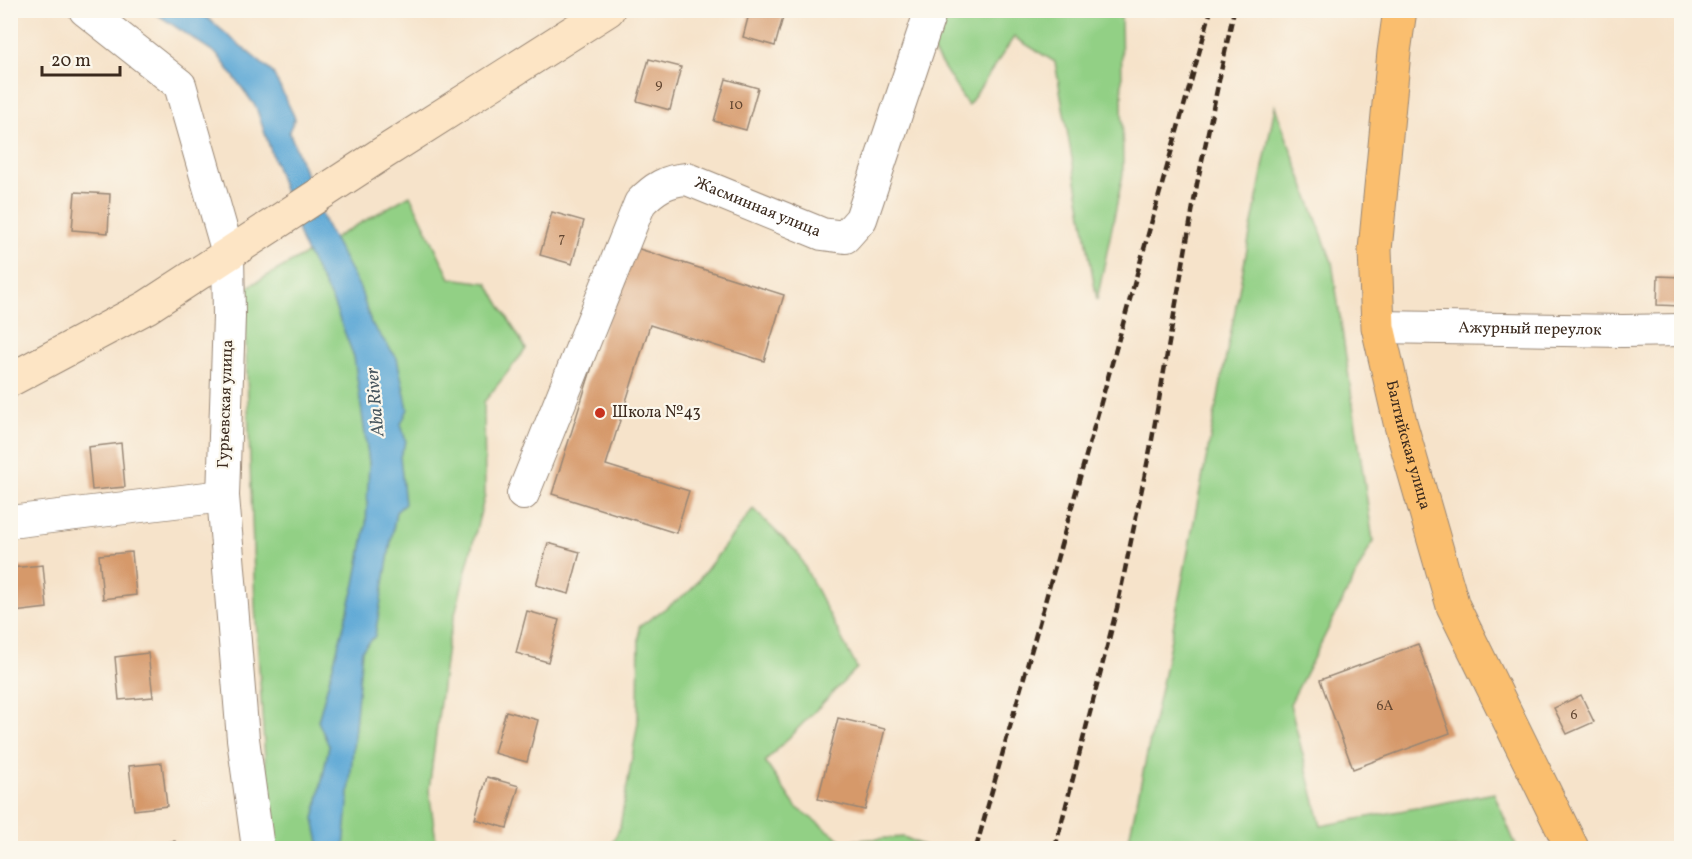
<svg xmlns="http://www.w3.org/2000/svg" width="1692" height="859" viewBox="0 0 1692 859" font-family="Vollkorn,serif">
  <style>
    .green { fill: #92d085; stroke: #667d52; stroke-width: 1.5 }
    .water { fill: #5ea9d6; stroke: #4c6a7a; stroke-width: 1.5 }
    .building { fill: #d6996b }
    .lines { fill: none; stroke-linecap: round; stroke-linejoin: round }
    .minor-casing { stroke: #988674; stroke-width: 34 }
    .secondary-casing { stroke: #988674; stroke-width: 35 }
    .primary-casing { stroke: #988674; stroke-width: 35 }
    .minor { stroke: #fff; stroke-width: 32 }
    .secondary { stroke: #fde5c5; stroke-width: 33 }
    .primary { stroke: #fabe6e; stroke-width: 33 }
    .rail { stroke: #3b2a1e; stroke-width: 4.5; stroke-dasharray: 9 4.5; stroke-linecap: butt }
    .poi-dot { fill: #c8321e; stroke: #fbf7ec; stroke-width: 2 }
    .labels { text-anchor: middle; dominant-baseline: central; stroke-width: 4.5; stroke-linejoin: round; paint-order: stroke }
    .number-label { font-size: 14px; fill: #624631 }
    .street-label { font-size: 16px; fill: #3b2a1e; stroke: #fbf7ec }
    .poi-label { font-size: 16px; fill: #3b2a1e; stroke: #fbf7ec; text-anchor: start }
    .water-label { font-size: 18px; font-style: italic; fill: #47565e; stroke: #fbf7ec }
  </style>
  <rect width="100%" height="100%" fill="#fbf7ec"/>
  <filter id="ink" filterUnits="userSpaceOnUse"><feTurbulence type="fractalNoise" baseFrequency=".0167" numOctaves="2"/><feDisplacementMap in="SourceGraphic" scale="12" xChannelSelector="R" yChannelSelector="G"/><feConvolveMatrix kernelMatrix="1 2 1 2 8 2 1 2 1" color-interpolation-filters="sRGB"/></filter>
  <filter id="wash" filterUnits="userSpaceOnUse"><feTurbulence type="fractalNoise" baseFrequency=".008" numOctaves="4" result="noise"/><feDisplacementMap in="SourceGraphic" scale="24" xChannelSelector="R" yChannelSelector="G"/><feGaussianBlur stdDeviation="1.35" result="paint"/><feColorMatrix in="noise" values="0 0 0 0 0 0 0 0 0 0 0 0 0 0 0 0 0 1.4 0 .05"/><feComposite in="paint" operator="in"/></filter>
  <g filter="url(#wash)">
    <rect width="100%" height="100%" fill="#f6e3ca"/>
    <path class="green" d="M923,11H1121L1123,174L1097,300L1055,62L1014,37L968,106L919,29Z
      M1275,106L1332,262L1373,541L1290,704L1321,826L1494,793L1517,848H1127L1165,669Z
      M410,195L450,278L487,283L526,349L484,402L485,495L447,646L429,790L437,848H274L270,835L255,606L244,289Z
      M753,509L797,552L857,668L765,762L796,807L843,841L904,837L929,848H610L620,827L638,722L639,627L691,590Z"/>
    <path class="water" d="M152,11H199L273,73L295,118L289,131L326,225L360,288L371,323L397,358L408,409L401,424L406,442L400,456L405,504L396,512L375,636L362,650L344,848H320L314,819L329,746L318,721L355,584L366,525L369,463L354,357L333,302L302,243L256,107L218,55Z"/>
    <g id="blocks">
      <path class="building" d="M750,10H785L775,46L743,37Z
        M649,59L681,67L670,110L637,101Z
        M726,79L758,88L746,130L714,121Z
        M75,192L110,194L108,233L72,230Z
        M552,212L584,221L572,264L540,255Z
        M630,246L784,295L764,361L650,325L606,465L689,491L676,533L552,494Z
        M1658,276L1682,277V306L1657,305Z
        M121,443L125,487L92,490L88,447Z
        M10,459L15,481L10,482Z
        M548,543L580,552L569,594L536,585Z
        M132,552L136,595L103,599L99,555Z
        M43,565L47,608L14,612L10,568Z
        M527,611L559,620L548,662L516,653Z
        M1418,644L1450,733L1353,769L1320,680Z
        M148,653L153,697L119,700L115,657Z
        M1581,695L1594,722L1567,734L1554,708Z
        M506,711L538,720L527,762L494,753Z
        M838,718L885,729L865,810L818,799Z
        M162,763L167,806L134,810L129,766Z
        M487,777L519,786L507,828L475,819Z
        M175,841L176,848H142V844Z"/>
    </g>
  </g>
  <g filter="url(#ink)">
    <use href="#blocks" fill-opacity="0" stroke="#988674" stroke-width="1.5"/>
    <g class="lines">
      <defs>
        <g id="minor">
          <path d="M85,10L180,85L228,253L229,316L223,496L243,739L258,848"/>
          <path id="s1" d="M1378,327L1623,331L1682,330"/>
          <path id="s2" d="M523,494L640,203C654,188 667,180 687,179L822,234L845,237L861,219L931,10"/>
          <path d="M10,522L223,496"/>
        </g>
        <path id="secondary" d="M10,380L147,307L380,155L608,10"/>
        <g id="primary">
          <path id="s3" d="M1400,10L1394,52L1375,250L1378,327L1400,422L1453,606L1572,848"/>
        </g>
      </defs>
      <use href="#minor" class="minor-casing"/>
      <use href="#secondary" class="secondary-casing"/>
      <use href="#primary" class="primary-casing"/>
      <use href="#minor" class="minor"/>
      <use href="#secondary" class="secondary"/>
      <use href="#primary" class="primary"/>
      <path class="rail" d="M976,848L1211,10
        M1055,848L1117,608L1151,445L1197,184L1234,10"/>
    </g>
  </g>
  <circle class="poi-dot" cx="600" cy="413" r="6"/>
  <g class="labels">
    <g class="number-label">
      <text x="659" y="84">9</text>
      <text x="736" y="105">10</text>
      <text x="562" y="238">7</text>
      <text x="1385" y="706">6А</text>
      <text x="1574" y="715">6</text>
    </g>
    <g class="street-label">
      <text stroke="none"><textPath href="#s2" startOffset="444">Жасминная улица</textPath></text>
      <text stroke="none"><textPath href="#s1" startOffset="152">Ажурный переулок</textPath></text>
      <text transform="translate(226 404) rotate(-88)">Гурьевская улица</text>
      <text stroke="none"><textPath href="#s3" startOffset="440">Балтийская улица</textPath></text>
    </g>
    <g class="poi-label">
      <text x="612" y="413">Школа №43</text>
    </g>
    <g class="water-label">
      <text transform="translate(376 402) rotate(-95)">Aba River</text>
    </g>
  </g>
  <rect width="1692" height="859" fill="none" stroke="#fbf7ec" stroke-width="36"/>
  <path d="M42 66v9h78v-9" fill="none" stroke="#3b2a1e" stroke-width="3"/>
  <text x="51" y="66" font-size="18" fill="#3b2a1e" stroke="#fbf7ec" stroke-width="4.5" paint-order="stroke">20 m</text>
</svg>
